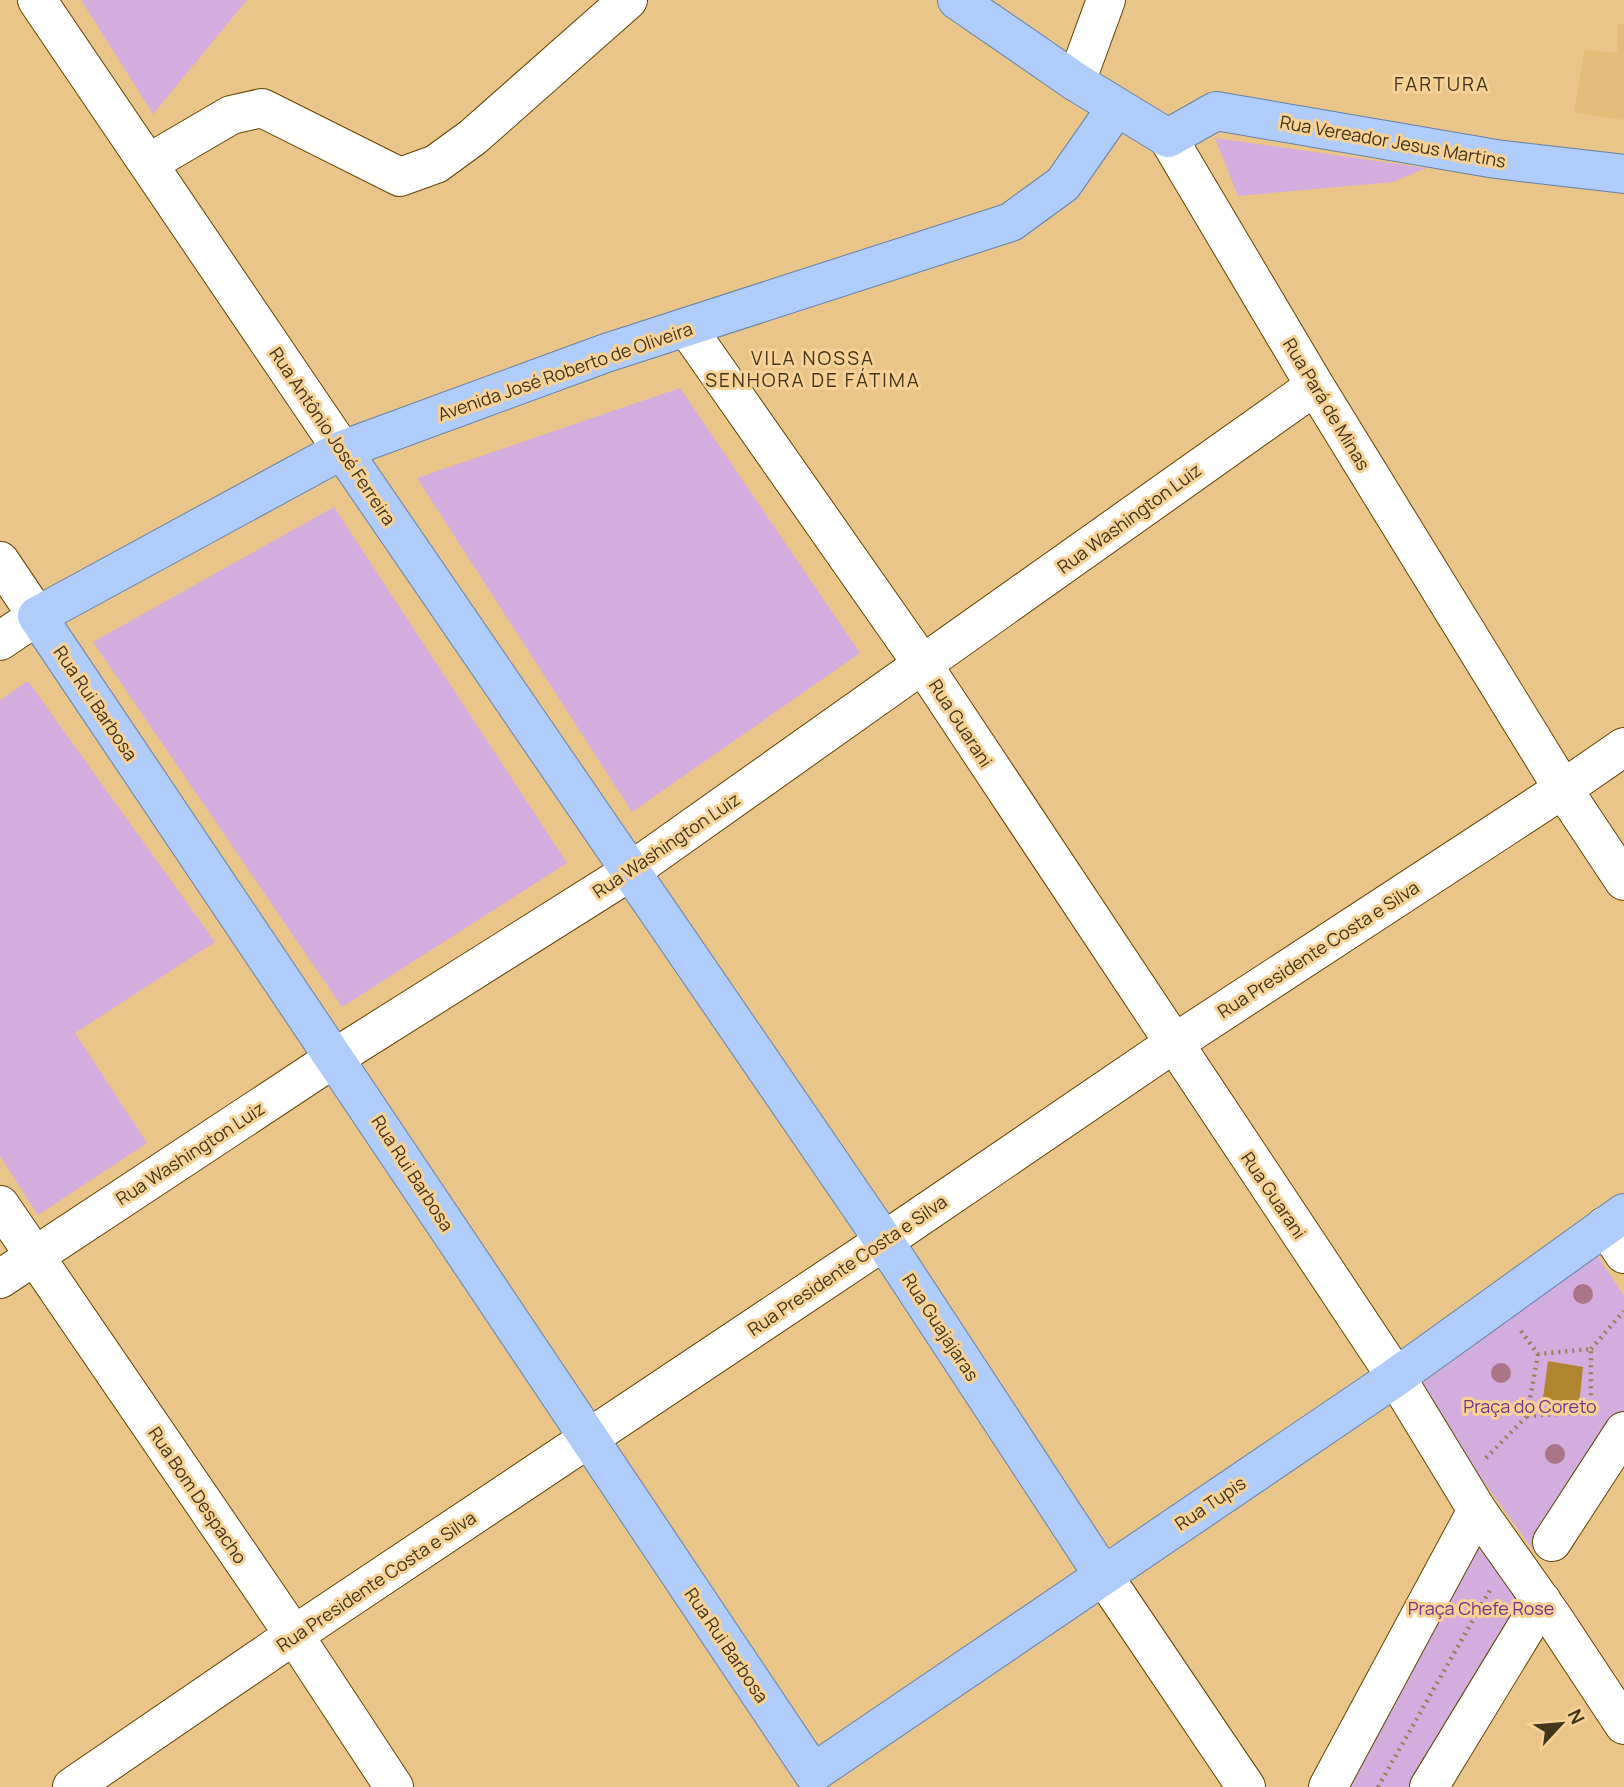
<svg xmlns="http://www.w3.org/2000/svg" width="1624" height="1787" viewBox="0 0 1624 1787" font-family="Manrope,sans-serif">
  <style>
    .built { fill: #e4bc7a }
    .green { fill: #d3addd }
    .building { fill: #b18430 }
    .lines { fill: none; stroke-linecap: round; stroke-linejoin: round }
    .minor-casing { stroke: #634400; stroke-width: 40 }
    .major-casing { stroke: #6681aa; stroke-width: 40 }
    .path { stroke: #9b8156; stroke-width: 4.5; stroke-dasharray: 2 5; stroke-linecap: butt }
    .minor { stroke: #fff; stroke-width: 38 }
    .major { stroke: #afccfa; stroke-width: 38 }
    .tree { fill: #a97587 }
    .labels { text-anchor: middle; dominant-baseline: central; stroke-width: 6; stroke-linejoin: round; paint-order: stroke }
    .street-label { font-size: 18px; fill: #43341c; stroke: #f6d297 }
    .park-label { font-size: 18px; fill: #753485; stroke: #f6d297 }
    .neighbourhood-label { font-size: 19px; letter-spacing: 2px; fill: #43341c; stroke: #f6d297 }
  </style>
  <rect width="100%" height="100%" fill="#e9c58a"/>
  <path class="built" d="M1624,23V120L1574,112L1585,50L1617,53L1618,24Z"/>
  <path class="green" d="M81,0H247L153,114Z
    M1215,138L1426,168L1393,182L1238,196Z
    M680,388L860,653L632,812L417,478Z
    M334,507L567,863L342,1007L93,642Z
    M28,681L215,942L75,1033L147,1143L38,1215L0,1156V700Z
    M1597,1255L1624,1296V1413L1536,1554L1416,1388Z
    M1479,1525L1534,1600L1420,1787H1336Z"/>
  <path class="building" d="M1548,1361L1583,1367L1579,1405L1543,1398Z"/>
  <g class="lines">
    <defs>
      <path id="minor" d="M37,0L342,450
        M1076,82L1106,0
        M1168,138L1315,386L1563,789L1624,881
        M149,163L231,115L262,108L400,177L436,164L473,137L628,0
        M687,328L923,665L1396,1377L1477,1510L1554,1619L1624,1725
        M0,561L37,616L0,641
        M0,1205L294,1635L394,1787
        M1605,1226L1624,1254
        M0,1279L336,1057L631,871L1315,386
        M1552,1542L1624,1431
        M1103,1575L1246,1787
        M72,1787L294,1635L884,1241L1173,1044L1563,789L1624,747
        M1328,1787L1477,1510
        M1429,1787L1542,1601"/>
      <path id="major" d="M957,0L1076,82L1168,138L1216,111L1496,159L1624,174
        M1116,108L1063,184L1011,222L606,353L342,450L37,616C297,1000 554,1388 813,1773L1396,1377L1624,1213
        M342,450L884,1241L1103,1575"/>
    </defs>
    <use href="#minor" class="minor-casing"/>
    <use href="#major" class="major-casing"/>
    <path class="path" d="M1521,1331L1538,1354L1591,1349V1412L1593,1415
      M1591,1349L1624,1311
      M1538,1354L1527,1416L1591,1412
      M1486,1458L1527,1416
      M1378,1787L1490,1590"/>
    <use href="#minor" class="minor"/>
    <use href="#major" class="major"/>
  </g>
  <g class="tree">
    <circle cx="1583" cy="1294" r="10"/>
    <circle cx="1501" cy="1373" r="10"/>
    <circle cx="1555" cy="1454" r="10"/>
  </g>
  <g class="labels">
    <g class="street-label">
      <text transform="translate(1393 141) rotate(10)">Rua Vereador Jesus Martins</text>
      <text transform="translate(565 371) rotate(-19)">Avenida José Roberto de Oliveira</text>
      <text transform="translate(1327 404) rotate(59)">Rua Pará de Minas</text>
      <text transform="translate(333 436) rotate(56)">Rua Antônio José Ferreira</text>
      <text transform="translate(1129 518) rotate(-36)">Rua Washington Luiz</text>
      <text transform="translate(96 703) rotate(56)">Rua Rui Barbosa</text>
      <text transform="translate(961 723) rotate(57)">Rua Guarani</text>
      <text transform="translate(666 845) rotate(-34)">Rua Washington Luiz</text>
      <text transform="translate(1318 949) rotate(-33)">Rua Presidente Costa e Silva</text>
      <text transform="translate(190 1153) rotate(-33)">Rua Washington Luiz</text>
      <text transform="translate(413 1173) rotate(57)">Rua Rui Barbosa</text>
      <text transform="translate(1274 1195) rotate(56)">Rua Guarani</text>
      <text transform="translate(847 1265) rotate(-34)">Rua Presidente Costa e Silva</text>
      <text transform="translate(941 1327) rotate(57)">Rua Guajajaras</text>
      <text transform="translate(198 1495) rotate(56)">Rua Bom Despacho</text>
      <text transform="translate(1210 1503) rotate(-34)">Rua Tupis</text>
      <text transform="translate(376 1581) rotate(-34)">Rua Presidente Costa e Silva</text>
      <text transform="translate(727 1645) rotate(56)">Rua Rui Barbosa</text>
    </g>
    <g class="park-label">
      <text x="1530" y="1406">Praça do Coreto</text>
      <text x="1481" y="1608">Praça Chefe Rose</text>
    </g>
    <g class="neighbourhood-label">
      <text x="1442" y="84">FARTURA</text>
      <text x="813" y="358">VILA NOSSA<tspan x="813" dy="22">SENHORA DE FÁTIMA</tspan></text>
    </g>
  </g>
  <g transform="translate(1561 1724) rotate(64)" stroke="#f6d297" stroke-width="5" paint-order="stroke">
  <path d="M0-5L12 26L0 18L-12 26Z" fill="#43341c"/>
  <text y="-10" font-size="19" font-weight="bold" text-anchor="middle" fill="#43341c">N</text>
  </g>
</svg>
